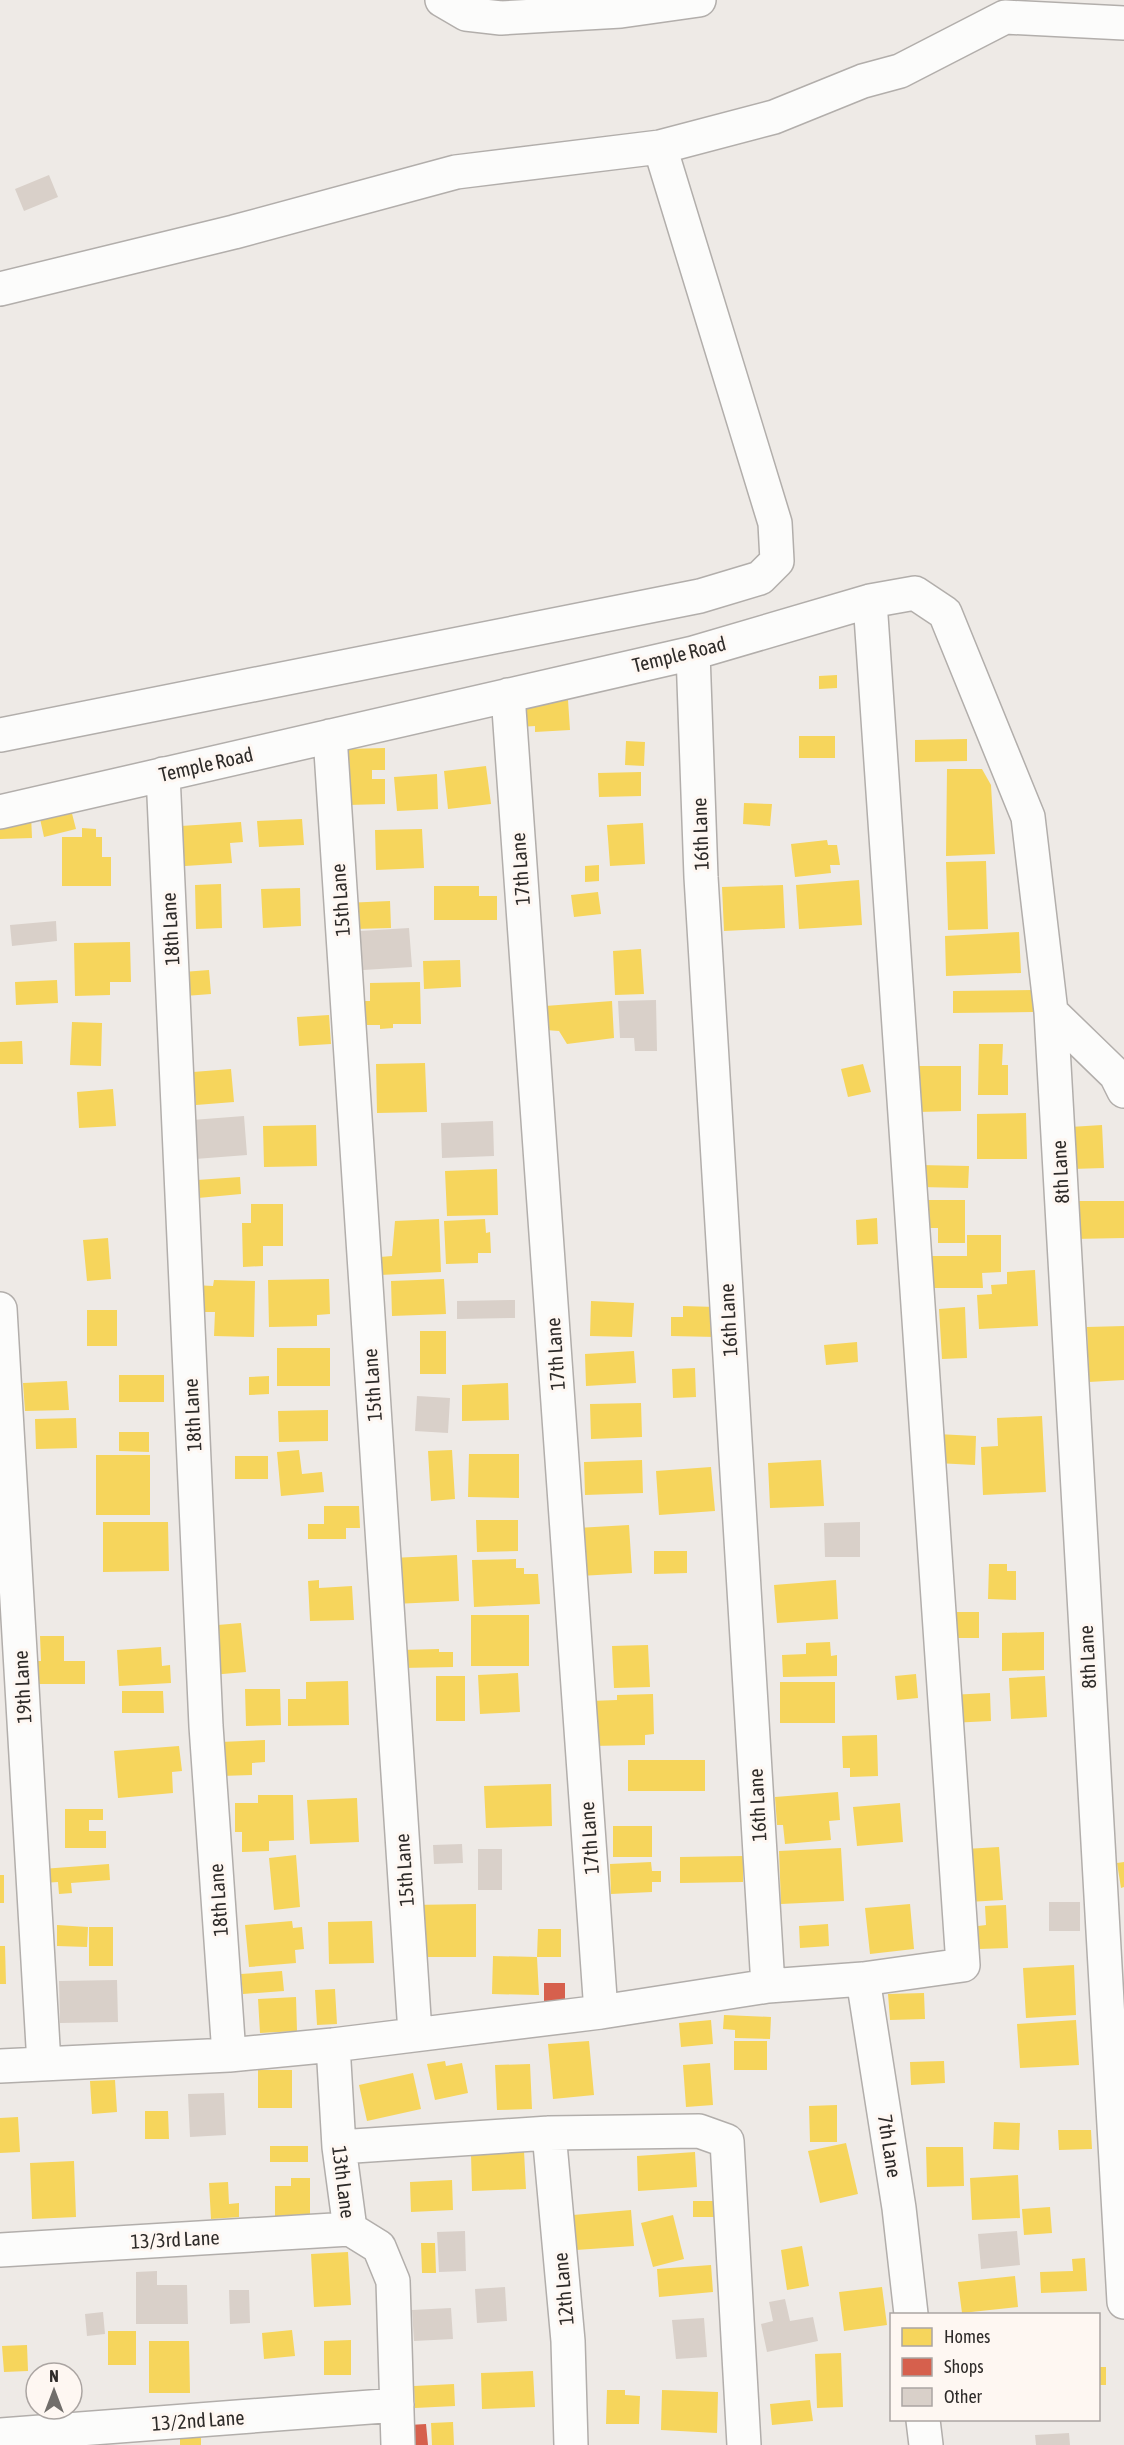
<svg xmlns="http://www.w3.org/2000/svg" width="1124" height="2445" viewBox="0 0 1124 2445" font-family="'Asap Condensed',sans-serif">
<rect width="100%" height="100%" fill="#eeeae6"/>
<path fill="#f6d55c" d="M837,675V688L819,689V676Z
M568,700L570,730L535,732V726L519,727L517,704Z
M799,736H835V758H799Z
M967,739V761L915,762V740Z
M626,741L645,742L644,766L625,765Z
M385,748V770H372V779H385V804L348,805L347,749Z
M486,766L491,804L448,809L444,771Z
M947,769H982L991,785L995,854L946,856Z
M641,772V796L599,797L598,773Z
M437,774L438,809L397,811L394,777Z
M68,798L76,829L44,837L37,805Z
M744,803L772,804L770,826L743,824Z
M31,814L32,838L0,839V821Z
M302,819L304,845L259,847L257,821Z
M241,822L243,842L230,843L232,863L185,866L181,826Z
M643,823L645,864L610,866L607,825Z
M82,828L96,829V837H102V857H111V886H62V837H82Z
M422,829L424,868L376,870L375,830Z
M827,840L828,845H837L840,865H830L831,873L795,877L791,844Z
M986,861L988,929L948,930L946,862Z
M599,865V881L585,882V866Z
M859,880L862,925L799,929L796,885Z
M221,884L222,928L196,929L195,885Z
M783,885L785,928L724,931L722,887Z
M434,886H479V896H497V920H434Z
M300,888L301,926L263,928L261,889Z
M598,892L601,914L574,917L571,895Z
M390,901L391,928L355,929L344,903Z
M1019,932L1021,973L946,976L945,936Z
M130,942L131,982H110V995L75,996L74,943Z
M641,949L644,994L615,995L613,951Z
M460,960L461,987L424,989L423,961Z
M209,970L211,994L185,996L183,972Z
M57,980L58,1003L16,1005L15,982Z
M420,982L421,1024H393V1028L380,1029V1025H363V1001H370V983Z
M1033,990V1012L953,1013V991Z
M612,1001L614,1038L567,1044L559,1031L545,1030V1006Z
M329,1015L331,1044L299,1046L297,1017Z
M72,1022L102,1023L101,1066L70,1065Z
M22,1041L23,1064H0V1042Z
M979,1044H1003L1002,1065H1008V1095H978Z
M425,1063L427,1112L377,1113L376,1064Z
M863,1064L871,1092L848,1097L841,1069Z
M917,1066H961V1111L917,1112Z
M231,1069L234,1102L196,1105L193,1072Z
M113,1089L116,1126L79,1128L77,1092Z
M1026,1113L1027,1159H977V1114Z
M316,1125L317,1166L264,1167L263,1126Z
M1102,1125L1104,1168L1072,1169L1070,1127Z
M919,1165L969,1166L968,1188L919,1187Z
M497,1169L498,1215L447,1216L445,1171Z
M240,1177L241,1194L198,1198L197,1180Z
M918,1200H965V1243H938V1228H918Z
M1073,1201H1124V1238L1073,1239Z
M251,1204H283V1246H263V1266L243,1267L242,1223H251Z
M877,1218L878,1244L857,1245L856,1220Z
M439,1219L441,1272L380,1275V1257L392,1256L395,1221Z
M485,1219L486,1233L490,1232L491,1253H478V1263L446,1264L444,1221Z
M967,1235H1001V1272L982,1273L983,1288H924V1256H967Z
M108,1238L111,1279L87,1281L83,1240Z
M1035,1270L1038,1326L979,1329L977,1295L992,1294L991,1285L1007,1284V1272Z
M329,1279L330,1314L317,1315V1326L269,1327L268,1280Z
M444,1279L446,1314L392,1316L391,1281Z
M214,1280L255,1281L254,1337L214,1336L215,1312H194V1285L213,1286Z
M591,1301L634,1303L632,1337L590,1336Z
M683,1306L716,1307V1337L671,1336V1317H683Z
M965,1307L967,1358L942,1359L939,1309Z
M87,1310H117V1346H87Z
M1124,1326V1380L1089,1382L1087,1327Z
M420,1331H446V1374H420Z
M857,1342L858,1362L826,1365L824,1345Z
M277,1348H330V1386H277Z
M634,1351L636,1383L586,1386L585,1354Z
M695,1368L696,1397L673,1398L672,1369Z
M119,1375H164V1402H119Z
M269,1376V1394L249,1395V1377Z
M67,1381L69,1410L25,1411L23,1383Z
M508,1383L509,1420L462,1421V1385Z
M641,1403L642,1437L591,1439L590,1404Z
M328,1410V1441L279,1442L278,1411Z
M1042,1416L1046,1492L983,1495L981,1447L998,1446L997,1418Z
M76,1418L77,1448L36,1449L35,1419Z
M119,1432H149V1452L119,1451Z
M937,1434L976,1436L975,1465L936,1463Z
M299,1450L302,1474L322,1472L324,1492L281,1496L277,1452Z
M452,1450L455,1499L431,1501L428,1451Z
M469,1454H519V1498L468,1497Z
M96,1455H150V1515H96Z
M235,1456H268V1479H235Z
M642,1460L643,1493L585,1495L584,1462Z
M821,1460L824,1506L770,1508L768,1463Z
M711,1467L715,1511L659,1515L656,1471Z
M324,1506H359L360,1528H346V1539H308V1524H324Z
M476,1520H518V1551L477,1552Z
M103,1522H168L169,1571L103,1572Z
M629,1525L632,1573L580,1576L577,1528Z
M654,1551H687V1573L654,1574Z
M457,1555L459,1601L394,1604L391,1558Z
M516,1559V1568H524V1574H538L540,1604L474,1607L472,1560Z
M989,1564H1007V1571H1016V1600L988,1599Z
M319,1580V1588L352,1586L354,1620L310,1621L308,1581Z
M836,1580L838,1619L777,1623L774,1585Z
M948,1612H979V1638H948Z
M471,1615H529V1666H471Z
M241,1623L246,1672L211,1675L206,1626Z
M1044,1632V1670L1002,1671V1633Z
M40,1636H64V1661H85V1684H35V1661H41Z
M830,1642L831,1656L837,1655V1676L783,1677L782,1655L806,1654V1643Z
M648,1645L650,1687L614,1688L612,1646Z
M161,1647L162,1666L170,1665L171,1683L119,1686L117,1650Z
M439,1649V1652H453V1667L401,1668L400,1650Z
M518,1673L520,1712L480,1714L478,1675Z
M916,1674L918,1698L897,1700L895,1676Z
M436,1676H465V1721H436Z
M1045,1676L1047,1717L1011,1719L1009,1678Z
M348,1681L349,1725L288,1726V1699H306V1682Z
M780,1682H835V1723H780Z
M245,1689H280L281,1725L246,1726Z
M122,1691H163L164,1713H122Z
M990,1693L991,1721L950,1723L949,1695Z
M653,1694L654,1734L645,1735V1745L591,1746L590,1701L617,1700V1695Z
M877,1735L878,1776L850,1777V1768H843L842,1736Z
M265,1740V1762L252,1763V1775L221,1776L220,1742Z
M179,1746L182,1771L172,1772L173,1793L118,1798L114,1751Z
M628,1760H705V1791H628Z
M551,1784L552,1826L486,1828L484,1786Z
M838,1792L840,1820L829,1821L831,1840L785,1844L783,1825H777L775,1797Z
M258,1795H293L294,1840L269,1841V1851L242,1852V1832H235V1803H258Z
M357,1798L359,1842L310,1844L307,1800Z
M900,1803L903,1842L857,1846L853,1807Z
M65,1809H103V1820H89V1831H106V1848H65Z
M613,1826H652V1857H613Z
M999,1847L1003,1900L968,1902L965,1849Z
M841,1848L844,1901L781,1904L779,1851Z
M296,1855L300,1907L274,1910L269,1858Z
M743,1856V1882L680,1883V1857Z
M651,1862L652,1871H661V1882H652V1892L611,1894L610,1864Z
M1124,1862V1887L1121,1888L1117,1863Z
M109,1864L110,1880L71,1883L72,1893L59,1894L58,1882L43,1883L42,1869Z
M0,1875H4V1903H0Z
M476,1904V1957H410V1905Z
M910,1904L914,1949L870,1954L865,1908Z
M1006,1905L1008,1948L979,1949L978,1926L986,1925L985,1906Z
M292,1921L293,1928L302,1927L304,1949L295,1950L296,1963L249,1967L245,1925Z
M372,1921L374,1963L329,1964L328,1922Z
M828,1924L829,1946L800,1948L799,1926Z
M57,1925L88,1927L87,1947L57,1946Z
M89,1927H113V1966H89Z
M538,1929H561V1957H537L539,1995L492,1994L493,1956L537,1957Z
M0,1946H5L6,1984H0Z
M1074,1965L1076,2015L1026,2018L1023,1968Z
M282,1971L284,1991L243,1994L241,1974Z
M335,1989L337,2024L317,2025L315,1990Z
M924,1993L925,2019L890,2020L888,1994Z
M296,1997L297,2031L260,2033L258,1999Z
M724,2015L771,2017L770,2039L735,2038V2030L723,2029Z
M711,2020L713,2044L681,2047L679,2023Z
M1076,2020L1079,2065L1020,2068L1017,2024Z
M589,2041L594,2095L553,2099L548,2044Z
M734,2041H767V2070H734Z
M445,2061L446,2066L462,2063L468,2093L435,2100L427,2064Z
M944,2061L945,2083L911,2085L910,2062Z
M710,2063L713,2105L686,2107L683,2065Z
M530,2064L532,2109L497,2110L495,2065Z
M258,2070H292V2108H258Z
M413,2073L421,2109L367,2121L359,2085Z
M115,2080L117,2112L92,2114L90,2081Z
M837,2105V2142H810L809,2106Z
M145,2111H168L169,2139H145Z
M18,2117L20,2152L0,2153V2118Z
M994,2122L1020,2123L1019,2150L993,2149Z
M1058,2130H1091L1092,2149L1059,2150Z
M846,2143L858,2194L820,2203L808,2151Z
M270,2146H308V2162H270Z
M926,2147H963L964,2186L927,2187Z
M524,2151L526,2189L472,2191L471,2154Z
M695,2152L697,2187L638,2191L637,2156Z
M74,2161L76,2217L32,2219L30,2163Z
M1018,2175L1020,2218L972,2220L970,2178Z
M291,2178H310V2219H275V2186H291Z
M452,2180L453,2210L411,2212L410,2182Z
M228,2182L229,2204L239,2203V2217L211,2219L209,2183Z
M693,2201H719V2217H693Z
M1050,2207L1052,2233L1024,2235L1022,2209Z
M631,2210L634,2246L576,2250L573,2215Z
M673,2215L684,2259L653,2267L641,2223Z
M421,2243H435L436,2273H422Z
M802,2246L809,2286L787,2290L781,2250Z
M348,2252L351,2305L314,2307L311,2254Z
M1085,2258L1087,2291L1041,2293L1040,2272L1073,2271L1072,2259Z
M711,2265L713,2292L659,2297L657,2269Z
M1015,2276L1018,2307L962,2313L958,2282Z
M882,2287L887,2325L844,2331L839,2292Z
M292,2330L295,2356L264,2359L262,2333Z
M108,2331H136V2365H108Z
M351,2340V2375H324V2341Z
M149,2341H189L190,2393H149Z
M27,2345L28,2371L4,2372L2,2346Z
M841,2353L843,2407L817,2408L815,2354Z
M1098,2367H1106V2385H1098Z
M533,2371L535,2407L482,2409L481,2373Z
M454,2384L455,2406L415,2408L414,2386Z
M607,2390H625V2395L640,2396L639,2424H606Z
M662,2390L718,2392L717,2433L661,2430Z
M810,2400L813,2421L772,2425L770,2404Z
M453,2422L454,2445H432L431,2423Z
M180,2438H201V2445H180Z"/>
<path fill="#d6604d" d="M544,1983H565V2005H544Z
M426,2424L428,2445H410L409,2425Z"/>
<path fill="#d9d0c9" d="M49,175L58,197L24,211L15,189Z
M56,921L57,941L12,946L10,925Z
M409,928L412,967L363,970L360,931Z
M656,1000L657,1051H635L634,1038H620L618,1001Z
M244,1116L247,1155L195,1159L192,1120Z
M493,1121L494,1156L442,1158L441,1123Z
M515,1300V1318L457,1319V1301Z
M417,1396L450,1398L448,1433L415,1431Z
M860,1522V1557H825L824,1523Z
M462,1844L463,1863L434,1864L433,1845Z
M478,1849H502V1890H478Z
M1049,1902H1080V1931H1049Z
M117,1980L118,2022L60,2023L59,1981Z
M224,2093L226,2135L190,2137L188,2094Z
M465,2231L466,2271L439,2272L437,2232Z
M1017,2231L1020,2265L981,2269L978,2234Z
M157,2271V2285H187L188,2324H136V2272Z
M505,2287L507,2321L477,2323L475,2289Z
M229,2290H249L250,2323L230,2324Z
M785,2299L790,2321L813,2317L818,2341L767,2352L761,2324L773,2321L769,2302Z
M451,2308L453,2339L414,2341L412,2310Z
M103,2312L105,2334L87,2336L85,2314Z
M704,2318L707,2357L676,2359L672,2320Z
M1069,2433L1070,2445H1036L1035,2435Z"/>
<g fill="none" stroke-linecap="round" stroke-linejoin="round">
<defs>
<path id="minor" d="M442,0L466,14L501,18L621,11L699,0
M0,289L234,232L456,172L660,147L774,117L863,81L900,71L1005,17L1124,23
M693,653L701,877L768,1986
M508,695L601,2012
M0,735L700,596L760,578L777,561L775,523L660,147
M330,736L415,2033
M163,774L206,1726L229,2055
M0,812L693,653L870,601L915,593L945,613L1028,817L1051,1012L1124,2302
M1051,1012L1116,1075L1124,1091
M0,1309L44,2064
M863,1979L899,2208L911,2314
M333,2045L339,2147L350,2229L379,2247L393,2281L398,2445
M0,2066L229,2055L333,2045L601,2012L768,1986L863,1979L963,1965L870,601
M549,2133L568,2341L571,2445
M339,2147L549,2133L699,2131L727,2141L744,2445
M0,2250L350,2229
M923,2420L926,2445
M0,2435L397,2405"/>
</defs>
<use href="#minor" stroke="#b2aeab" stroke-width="36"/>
<use href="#minor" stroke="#fcfcfb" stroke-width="33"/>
</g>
<g text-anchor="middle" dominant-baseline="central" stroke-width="6" stroke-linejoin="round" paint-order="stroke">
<g font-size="20" fill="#2e2b29" stroke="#fef7f2">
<text transform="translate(679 654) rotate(-14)">Temple Road</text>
<text transform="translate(206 764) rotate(-13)">Temple Road</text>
<text transform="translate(700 834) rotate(-92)">16th Lane</text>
<text transform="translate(520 869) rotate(-94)">17th Lane</text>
<text transform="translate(340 900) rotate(-94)">15th Lane</text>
<text transform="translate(170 929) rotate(-93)">18th Lane</text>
<text transform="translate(1060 1172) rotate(-93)">8th Lane</text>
<text transform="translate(728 1320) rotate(-93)">16th Lane</text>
<text transform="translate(555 1354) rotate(-94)">17th Lane</text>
<text transform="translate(372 1385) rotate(-94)">15th Lane</text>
<text transform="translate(192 1415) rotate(-93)">18th Lane</text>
<text transform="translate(1087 1657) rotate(-93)">8th Lane</text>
<text transform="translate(22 1687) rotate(-93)">19th Lane</text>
<text transform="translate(757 1805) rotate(-93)">16th Lane</text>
<text transform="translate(589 1838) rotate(-94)">17th Lane</text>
<text transform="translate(404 1870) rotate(-94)">15th Lane</text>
<text transform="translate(218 1900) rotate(-94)">18th Lane</text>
<text transform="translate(890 2146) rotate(81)">7th Lane</text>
<text transform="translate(344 2182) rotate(83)">13th Lane</text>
<text transform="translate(175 2239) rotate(-3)">13/3rd Lane</text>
<text transform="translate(563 2289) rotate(-95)">12th Lane</text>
<text transform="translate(198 2420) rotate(-4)">13/2nd Lane</text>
</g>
</g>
<rect x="890" y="2313" width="210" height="108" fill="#fef7f2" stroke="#aba5a2" stroke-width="1.5"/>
<rect x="902" y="2328" width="30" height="18" fill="#f6d55c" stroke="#aba5a2" stroke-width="1.5"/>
<text x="944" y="2343" font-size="18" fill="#2e2b29">Homes</text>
<rect x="902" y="2358" width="30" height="18" fill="#d6604d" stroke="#aba5a2" stroke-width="1.5"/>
<text x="944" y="2373" font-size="18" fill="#2e2b29">Shops</text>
<rect x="902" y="2388" width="30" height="18" fill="#d9d0c9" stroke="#aba5a2" stroke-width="1.5"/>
<text x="944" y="2403" font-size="18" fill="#2e2b29">Other</text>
<g transform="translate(54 2391)"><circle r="28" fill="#fef7f2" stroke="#aba5a2" stroke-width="1.5"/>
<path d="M0-4.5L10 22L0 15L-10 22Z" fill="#716e6b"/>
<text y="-9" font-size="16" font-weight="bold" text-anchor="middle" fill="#2e2b29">N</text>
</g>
</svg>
